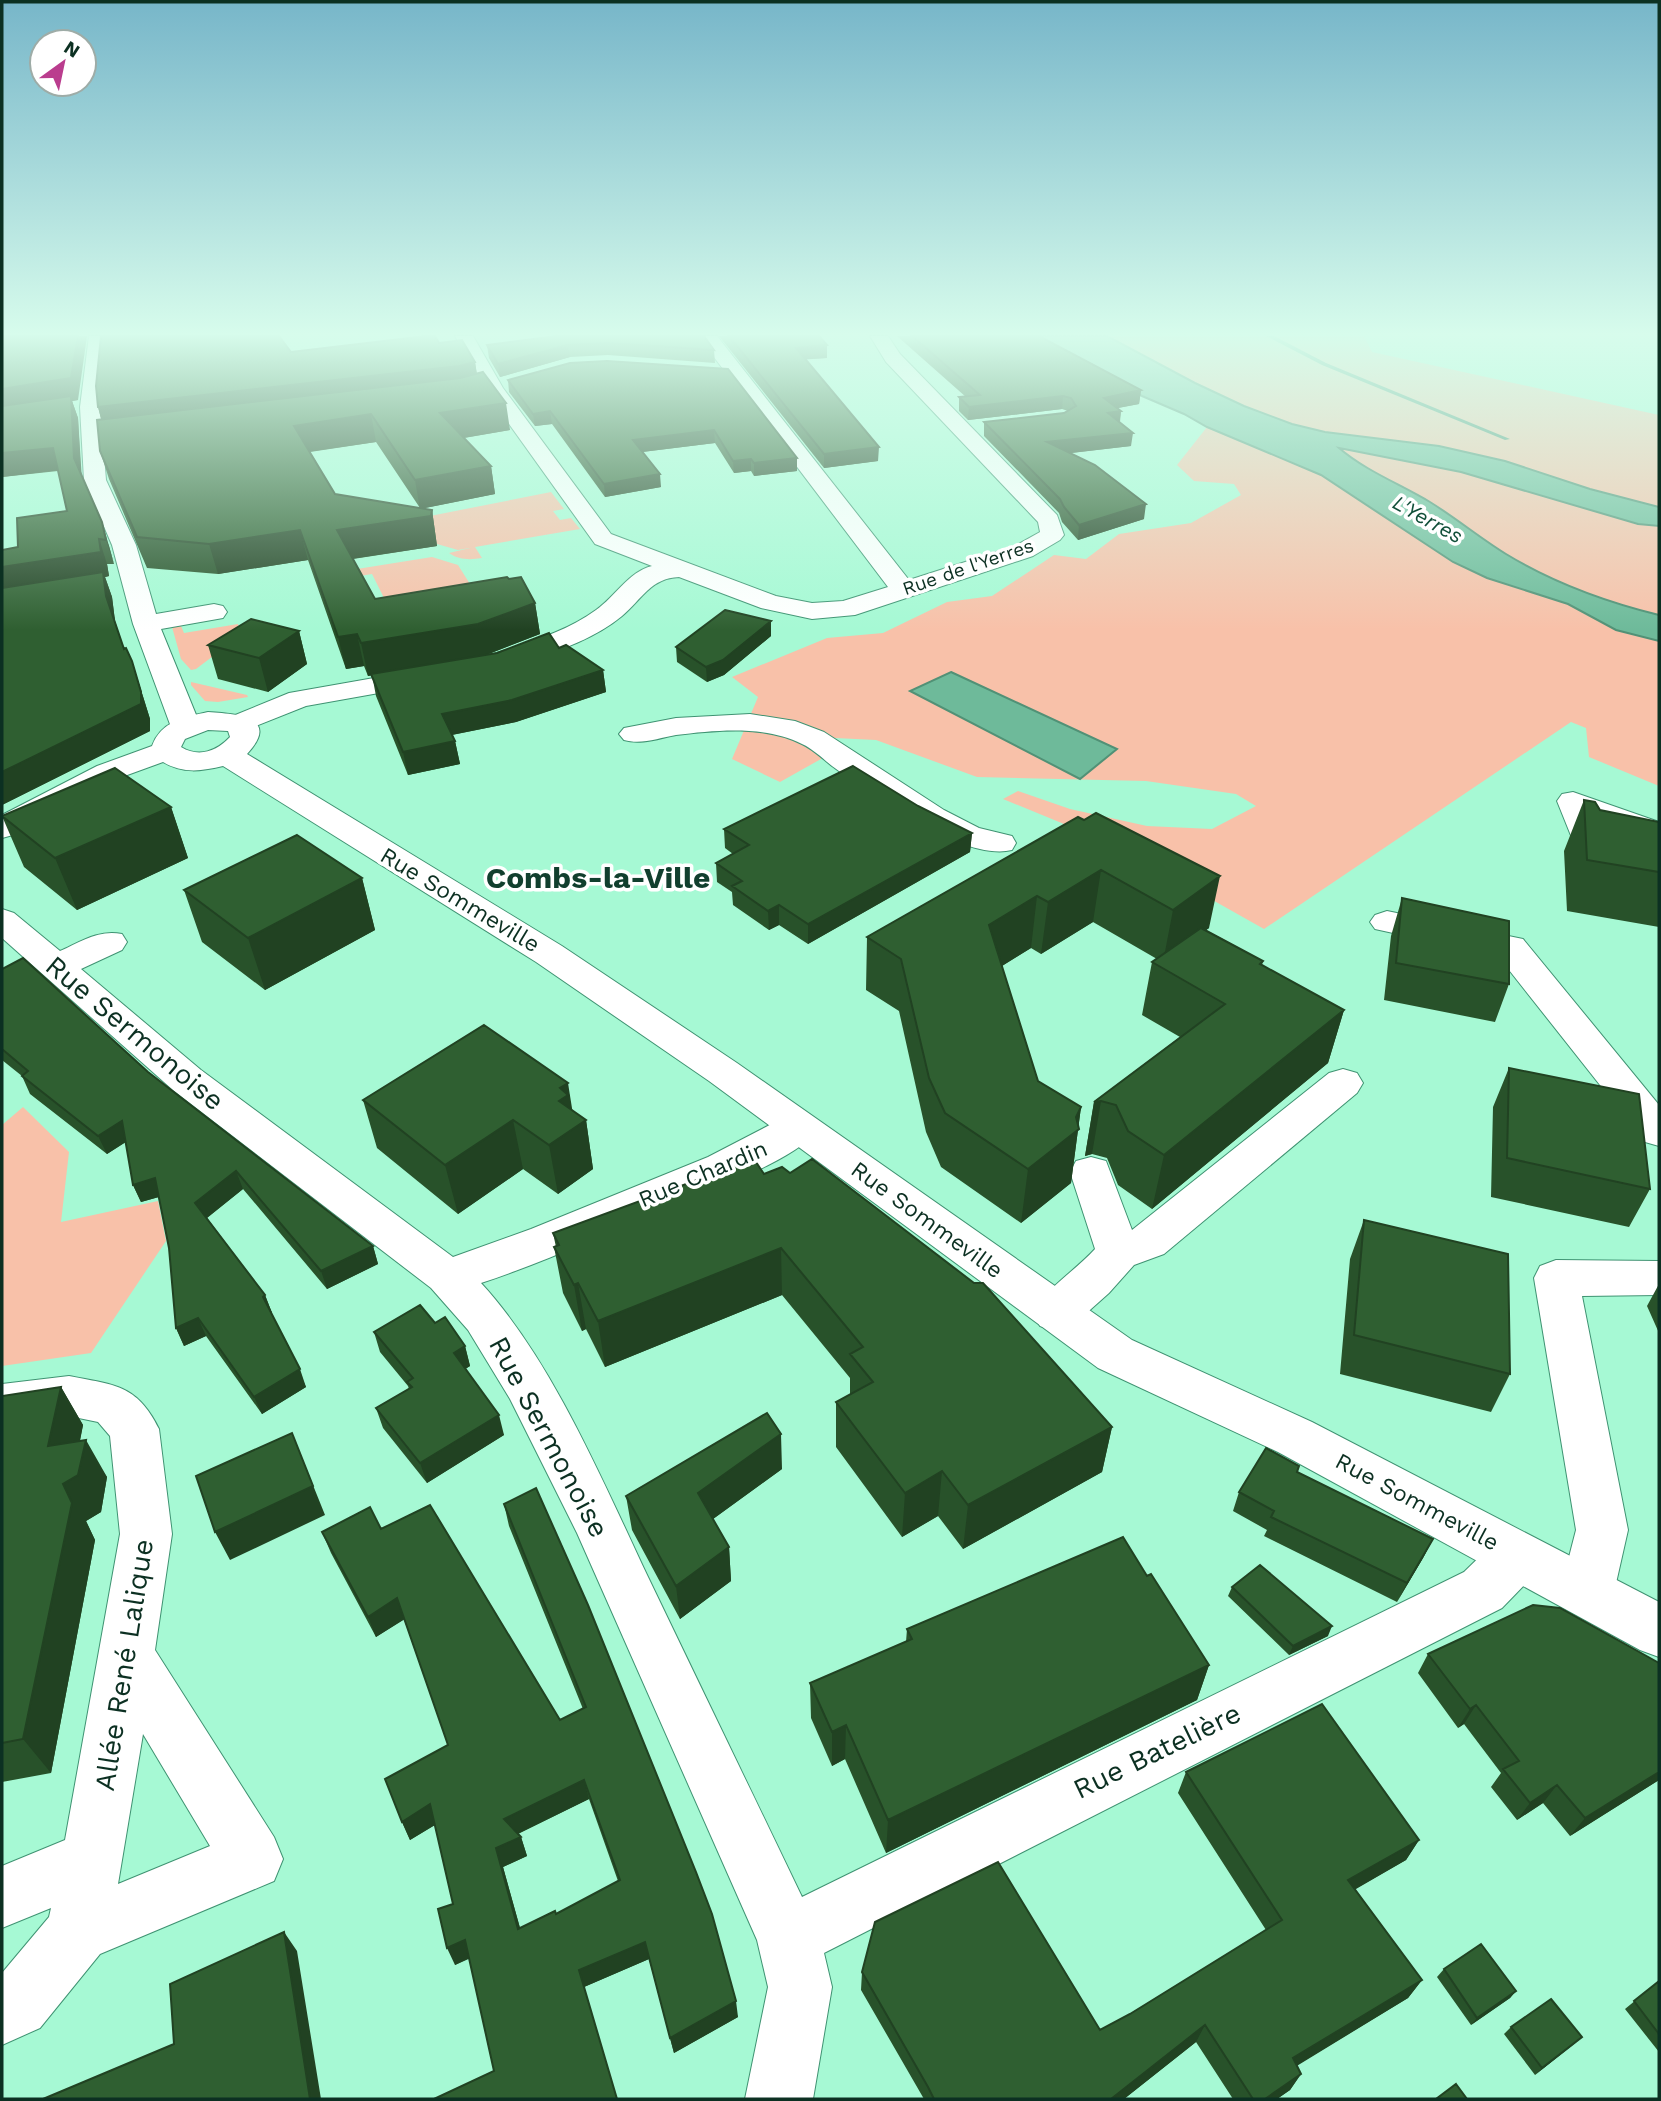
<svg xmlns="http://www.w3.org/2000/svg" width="1661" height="2101" viewBox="0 0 1661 2101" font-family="'Work Sans',sans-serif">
<rect width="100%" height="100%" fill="#a6f9d4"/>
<path fill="#f8c1a9" d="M1107,336H1364L1372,352L1659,415V507L1590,489L1505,461L1439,446L1325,432L1292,424L1244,406L1195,383Z
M1207,427L1321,475L1453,562L1487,578L1568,604L1616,630L1659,641V786L1589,757L1586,728L1571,722L1264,929L1115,845L1003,799L1018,791L1070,809L1147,826L1212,829L1256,806L1236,794L1146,781L977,777L876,740L835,738L821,759L780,782L732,759L758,697L732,677L827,638L883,633L947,602L992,596L1054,555L1086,559L1119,534L1191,523L1241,495L1234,484L1194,481L1177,465Z
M1338,448L1461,472L1638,524L1659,526V615C1606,602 1552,582 1505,553C1479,537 1456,518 1430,502C1399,483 1365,470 1338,448Z
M551,492L564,509L553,511L560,520L571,518L580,529L475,547L482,558C470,560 459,560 449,553L470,548L458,550L437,544L420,518Z
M432,557L458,565L475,592L384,598L372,574L360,576L357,569Z
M238,624L241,635L196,669L191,670L181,659L172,627L181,626L184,633Z
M191,682L247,695L248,697L218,702L205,701L191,685Z
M23,1107L69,1152L61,1222L158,1201L166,1241L91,1353L2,1366V1125Z"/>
<path fill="#6eba9a" stroke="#519176" stroke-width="2" d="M1031,336H1107L1195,383L1244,406L1292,424L1325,432L1439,446L1505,461L1590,489L1659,507V526L1638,524L1461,472L1339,448C1366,471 1400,484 1430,502C1456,518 1480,538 1506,554C1552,582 1606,602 1659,615V641L1616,630L1568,604L1487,578L1453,562L1321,475L1207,427L1184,414L1142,396Z
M951,672L1117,749L1080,779L910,691Z"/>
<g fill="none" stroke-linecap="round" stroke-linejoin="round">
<path fill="#519176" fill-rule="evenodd" d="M1266,336H1274L1326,363L1510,439L1505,440L1322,365Z"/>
<defs>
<path id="minor" d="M89,336H107L100,407L106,480L136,545L156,614L214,604L223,606L227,612L223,618L161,629L201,727L196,733L186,736L176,733L171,727L133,624L112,545L84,480L80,407Z
M455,336H473L503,388L611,534L776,596L812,603L843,601L888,587L698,336H717L909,580L1015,546L1040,532L1038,522L886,362L870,336H888L900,354L1057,515L1064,535L1060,540L1033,556L855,615L812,619L761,608L679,577C651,578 642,599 622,616C592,641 551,653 514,666L504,668L494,666L490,660L494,654C529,642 566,632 596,610C615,597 628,572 652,566L595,544L484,389Z
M425,669L435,671L439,677L435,683L306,706L238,733L228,730L223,724L228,718L289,693Z
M750,714L795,721L824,732L944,810L979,828L1012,836L1016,843L1012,850C963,862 871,794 832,766C822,758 813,749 802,744C765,725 716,730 676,735C659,738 641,745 624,740L619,734L624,728L676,718Z
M1573,792L1659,822V843L1596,821L1606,844L1659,855V875L1580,858L1557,801L1562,794Z
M2,909L14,913L60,951C80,942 99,929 122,934L127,942L122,950L81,969L201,1070L453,1257L531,1229L708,1157L785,1117L799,1113L813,1117L819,1127C800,1161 698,1194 660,1211C600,1236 542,1263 481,1283C552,1360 603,1482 648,1577C699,1684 751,1790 802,1897L1464,1572L1498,1539L1517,1532L1536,1539L1543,1556L1536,1573L1502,1608L824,1953L832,1987L813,2099H745L768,1987L757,1940L577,1533L510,1399L468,1330L431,1288L173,1090L2,938Z
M1387,911L1523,939L1659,1105V1146L1645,1142L1498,956L1375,929L1370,922L1375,915Z
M1343,1069L1357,1073L1363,1083L1357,1093L1164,1254L1134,1265L1109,1293L1072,1326L1056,1331L1040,1326L1033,1313C1046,1288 1075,1271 1095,1249L1070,1172L1076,1161L1091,1157L1106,1161L1132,1230L1329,1073Z
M1556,1260L1659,1261V1295L1582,1296L1628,1530L1614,1592L1606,1610L1587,1617L1568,1610L1560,1592L1576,1530L1534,1278L1540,1266Z
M69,1376C114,1385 137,1384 159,1429L172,1534L155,1650L274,1837L283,1859L274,1881L100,1954L40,2028L2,2045V1973L49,1917L51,1908L2,1928V1866L65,1840L120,1534L110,1436L98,1422L69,1416L2,1424V1384ZM143,1734L210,1846L118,1884Z"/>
<path id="major" d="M208,712C238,714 281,717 247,754L562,946L737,1063L1132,1340L1312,1422L1659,1602V1657L1640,1650L1278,1452L1098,1368L709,1081L536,962L223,766C202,771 183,774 163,762L119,778L13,835L2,838V815L97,766L152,746C161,721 185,717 208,712ZM208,730L228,731L230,737C217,751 199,758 181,747L185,739Z"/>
</defs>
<use href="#minor" stroke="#3f9372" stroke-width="2"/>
<use href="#major" stroke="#3f9372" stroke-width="2"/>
<use href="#minor" fill="#fff" fill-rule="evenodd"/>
<use href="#major" fill="#fff" fill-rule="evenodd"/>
</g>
<path fill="#28522a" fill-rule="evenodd" d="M2,336L78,400L72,401L78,418L81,475L109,546L114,564H107L109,576L105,577L112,597L115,621L124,649L132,661L150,719V731L2,805V550L18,547L67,511L58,471L2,477Z
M557,336L714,350L715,363L608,355L570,357L500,377L489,358L487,345Z
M719,336H819L827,345V358L806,359L878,461L824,468Z
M897,336H1039L1141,390L1139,404L1117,408L1121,411L1120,422L1131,446L1070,453L1144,519L1078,540L1062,522L1059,513L984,436V422L1064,413L1068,411L1062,409L968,420L959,411V397H966Z
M439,343L475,362L477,374L510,430L464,438L491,466L495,494L420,509L432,510L437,546L353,559L375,599L509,579L535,603L540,634L489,654L559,648L603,670L606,692L516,722L452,735L455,741L460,764L408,775L376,696L372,675L368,676L364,666L346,669L308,560L218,574L147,568L109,479L100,451L101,419L98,407L291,352ZM376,442L420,508L335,494L310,452Z
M570,363L797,471L754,476L751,471L734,473L715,443L642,452L661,487L605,497L552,424L535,426L509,392L508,380Z
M299,631L307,664L268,692L218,679L208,645Z
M771,636L724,675L707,682L677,662L676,647Z
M1584,800L1600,810L1659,822V927L1567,911L1564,851Z
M918,806L972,833L970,852L808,944L779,925L769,930L733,905L732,892L717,882L716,863L733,854L725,848L724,829Z
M171,807L188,858L77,910L24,867L2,816Z
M1078,817L1209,928L1206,930L1263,961L1262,965L1344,1010L1328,1063L1152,1209L1118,1185L1107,1158L1092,1154L1085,1156L1094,1102L1180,1037L1142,1015L1152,962L1157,959L1093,922L1041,954L1031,948L1002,966L1038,1081L1081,1107L1071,1183L1021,1223L941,1167L926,1132L899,1011L866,990L867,937Z
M362,878L375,930L265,990L202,942L184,890Z
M1402,898L1509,984L1495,1022L1384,1000L1391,936Z
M2,969L148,1072L373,1246L378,1264L327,1289L243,1189L207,1218L265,1295L272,1313L271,1314L306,1387L262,1414L206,1336L184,1346L176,1328L169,1248L159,1197L141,1202L133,1185L126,1142L107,1154L30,1094L22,1076L2,1060Z
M1509,1068L1650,1189L1629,1227L1491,1197L1493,1107Z
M363,1100L572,1110L586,1120L593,1169L558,1194L523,1169L458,1214L377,1148Z
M764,1174L1112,1427L1102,1472L963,1549L938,1516L902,1537L836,1447V1402L850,1395V1378L782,1295L605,1367L586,1329L582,1331L563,1293L554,1247H556L553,1233Z
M1364,1220L1510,1374L1491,1412L1340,1374L1350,1259Z
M1659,1284V1333L1647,1306Z
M435,1323L465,1346L470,1366L465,1369L504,1435L427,1483L383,1428L376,1408L409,1389L408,1386L380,1352L374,1332Z
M61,1387L83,1425L80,1441L107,1477L101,1512L86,1521L95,1540L51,1773L2,1782V1396Z
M782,1469L713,1519L729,1547L731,1581L680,1619L632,1530L626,1496Z
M1297,1472L1433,1539L1423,1558L1397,1602L1264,1536L1267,1530L1233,1511L1239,1492Z
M504,1504L738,2017L674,2053L649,1959L584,1987L494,2071L469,1958L455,1965L453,1904L435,1825L410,1840L402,1822L448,1745L404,1619L376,1637L331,1553L322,1532L381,1529L560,1720L583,1709L509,1526ZM589,1799L618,1881L556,1914L520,1928L503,1867L527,1856L521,1837L518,1834Z
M1147,1576L1209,1665L1197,1700L886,1853L845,1759L832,1766L811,1718L810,1683L906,1642L907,1629Z
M1232,1587L1328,1636L1289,1655L1228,1596Z
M1428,1654L1659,1780L1570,1836L1543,1803L1517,1820L1491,1787L1501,1773L1464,1724L1458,1728L1418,1673Z
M1186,1772L1419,1840L1406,1860L1355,1889L1422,1980L1408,1998L1297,2065L1301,2074L1290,2090L1277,2099H1233L1196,2042L1124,2099H924L861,1990L862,1972L1100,2030L1130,2014L1266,1930L1178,1793Z
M1444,1969L1516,1991L1510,1998L1471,2025L1437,1977Z
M1659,1981V2052L1625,2009Z
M1511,2027L1582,2037L1535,2075L1504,2034Z"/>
<path fill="#214222" d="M78,336H87L78,400L72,401L78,418L82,481L74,458L2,411V389Z
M568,345L570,357L500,377L498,364Z
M827,345V358L797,360L796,348Z
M475,362L478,383L104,429L98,407Z
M1141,390L1139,404L1103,411L1104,398Z
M1063,396L1062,409L968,420L969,407Z
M506,403L510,430L445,441L440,413Z
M550,411L552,424L535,426L533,414Z
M1121,411L1119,425L1108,413Z
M371,414L376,442L300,453L294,426Z
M714,430L715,443L634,453L633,440Z
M1133,433L1131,446L1046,456L1047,442Z
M879,447L878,461L824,468V454Z
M53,448L60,470L2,477V453Z
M797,458V471L754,476V463Z
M751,459V471L734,473L733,461Z
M491,466L495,494L420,509L415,480Z
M660,474L661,487L605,497L604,484Z
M1146,504L1144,519L1078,540L1079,525Z
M432,510L437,546L344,560L337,530Z
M102,522L109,546L114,564L106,540Z
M300,530L308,560L218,574L209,544Z
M99,539L107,564L109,576L105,577L112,597L115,621L2,593V567Z
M535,603L540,634L483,656L368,676L361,643Z
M771,621V636L724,675L707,682L706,667Z
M299,631L307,664L268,692L259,658Z
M357,634L364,666L346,669L338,637Z
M132,661L150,719V731L2,805V772Z
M603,670L606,692L516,722L446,736L442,714Z
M455,741L460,764L408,775L403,752Z
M171,807L188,858L77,910L55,858Z
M972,833L970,852L808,944V924Z
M1101,870L1093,922L1041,954L1048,902Z
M1220,876L1209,928L1163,962L1173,910Z
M362,878L375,930L265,990L248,938Z
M1037,896L1031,948L984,977L989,925Z
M779,905V925L769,930L768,911Z
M1344,1010L1328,1063L1152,1209L1164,1155Z
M568,1083L575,1127L586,1120L593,1169L558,1194L549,1145L559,1101L560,1088Z
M1101,1101L1092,1154L1085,1156L1094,1102Z
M1081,1107L1071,1183L1021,1223L1028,1169L1076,1117Z
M513,1120L523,1169L458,1214L445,1165Z
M122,1121L130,1139L107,1154L98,1136Z
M236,1171L243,1189L203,1221L195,1203Z
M155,1178L162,1196L141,1202L133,1185Z
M373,1246L378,1264L327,1289L321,1271Z
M781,1248L782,1295L605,1367L598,1321Z
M578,1283L586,1329L582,1331L574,1285Z
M265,1295L272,1313L270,1314L263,1297Z
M198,1318L206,1336L184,1346L176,1328Z
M465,1346L470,1366L459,1373L454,1353Z
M300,1369L306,1387L262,1414L254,1397Z
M61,1387L83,1425L72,1478L86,1440L107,1477L101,1512L86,1521L95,1540L51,1773L23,1739L63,1484L48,1446Z
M499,1415L504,1435L427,1483L420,1463Z
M1112,1427L1102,1472L963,1549L968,1505Z
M292,1433L325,1515L230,1560L215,1532Z
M781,1434L782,1469L702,1527L698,1493Z
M942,1471L938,1516L902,1537L905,1493Z
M1433,1539L1423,1558L1397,1602L1407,1583Z
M729,1547L731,1581L680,1619L676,1586Z
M397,1598L405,1619L376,1637L368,1617Z
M1332,1626L1328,1636L1289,1655L1293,1646Z
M1209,1665L1197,1700L886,1853L888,1820Z
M1476,1705L1464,1724L1458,1728L1470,1709Z
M846,1725L845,1759L832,1766V1732Z
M1659,1772V1780L1570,1836L1585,1818Z
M584,1780L589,1799L511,1837L504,1819Z
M1557,1785L1543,1803L1517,1820L1530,1803Z
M430,1804L438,1823L410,1840L402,1822Z
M521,1837L527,1856L503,1867L525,1946L518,1929L496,1848Z
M1419,1840L1406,1860L1337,1900L1348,1880Z
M284,1932L297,1951L321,2099H310Z
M465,1940L473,1957L455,1965L447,1948Z
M645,1942L649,1959L584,1987L617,2099L579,1970Z
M1422,1980L1408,1998L1282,2075L1293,2058Z
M1516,1991L1510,1998L1471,2025L1477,2018Z
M736,2001L738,2017L674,2053L670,2038Z
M1205,2025L1196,2042L1124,2099H1111Z
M1582,2037L1574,2044L1535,2075L1542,2068Z
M1301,2074L1290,2090L1277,2099H1265Z"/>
<path fill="#2f5f31" stroke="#214222" stroke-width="2" fill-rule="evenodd" d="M2,336H78L71,378L2,389Z
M101,336H279L291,352L426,336H435L439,343L462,340L475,362L459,366L98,407L96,386Z
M557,336H704L714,350L607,343L568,345L498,364L487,345Z
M729,336H819L827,345L796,348L879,447L824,454Z
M912,336H1039L1141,390L1104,398L1121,411L1108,413L1133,433L1047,442L1095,465L1146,504L1079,525L1064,507L1060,499L984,422L1064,413L1076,406L1071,398L1063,396L969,407L959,397L980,395Z
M607,361L728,369L797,458L754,463L751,459L733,461L714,430L633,440L660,474L604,484L550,411L533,414L508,380L570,363Z
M483,372L506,403L440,413L491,466L415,480L371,414L294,426L335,494L432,510L431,516L337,530L375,599L507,577L509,579L521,577L535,603L478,624L361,643L357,634L338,637L300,530L209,544L137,537L100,451L97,420L460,378Z
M71,396L74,458L102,522L106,540L99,539L101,552L2,567V550L18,547L17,518L67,511L53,448L2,453V406Z
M103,572L106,596L124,649L126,648L132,661L141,692V704L2,772V588Z
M725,610L771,621L723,660L706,667L676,647Z
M251,619L299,631L259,658L208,645Z
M549,633L559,648L566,645L603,670L512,700L442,714L455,741L403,752L371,674L497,653Z
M853,766L918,806L972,833L808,924L779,905L768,911L732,886L742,881L716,863L749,845L724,829Z
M115,768L171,807L55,858L2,816Z
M1584,800L1595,802L1600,810L1659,822V872L1587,860Z
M1096,813L1220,876L1173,910L1101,870L1048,902L1037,896L989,925L1038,1081L1081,1107L1076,1117L1079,1129L1028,1169L945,1113L929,1078L901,959L867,937L1078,817L1084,820Z
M297,835L362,878L248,938L184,890Z
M1402,898L1509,921V984L1396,963Z
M1201,928L1263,961L1260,964L1344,1010L1164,1155L1128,1131L1116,1105L1101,1101L1094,1102L1225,1004L1152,962Z
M23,958L148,1072L373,1246L321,1271L236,1171L195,1203L265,1295L263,1297L300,1369L254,1397L198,1318L176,1328L169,1248L155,1178L133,1185L122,1121L98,1136L22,1076L28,1071L2,1049V969Z
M484,1025L568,1083L560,1088L568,1095L559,1101L586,1120L549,1145L513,1120L445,1165L363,1100Z
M1509,1068L1639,1094L1650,1189L1507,1158Z
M754,1159L764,1174L782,1167L790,1173L812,1159L974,1283H983L1112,1427L968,1505L942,1471L905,1493L836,1402L873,1382L850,1354L863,1347L781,1248L598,1321L578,1283L574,1285L554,1247L559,1245L553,1233Z
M1364,1220L1508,1254L1510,1374L1354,1335Z
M420,1305L435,1323L445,1317L465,1346L454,1353L499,1415L420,1463L376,1408L412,1387L407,1382L413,1378L374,1332Z
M61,1387L48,1446L86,1440L78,1475L63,1484L72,1503L23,1739L2,1743V1396Z
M767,1413L781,1434L698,1493L729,1547L676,1586L626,1496Z
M292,1433L313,1486L215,1532L196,1476Z
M1266,1448L1299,1466L1297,1472L1433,1539L1407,1583L1271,1517L1274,1511L1239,1492Z
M536,1488L588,1605L696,1872L712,1914L736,2001L670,2038L645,1942L579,1970L617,2099H434L494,2071L465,1940L447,1948L438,1909L453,1904L430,1804L402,1822L385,1779L448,1745L397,1598L368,1617L322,1532L370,1507L381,1529L430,1505L560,1720L586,1707L504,1504ZM584,1780L620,1880L556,1914L555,1911L518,1929L496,1848L521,1837L504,1819Z
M1123,1537L1147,1576L1151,1574L1209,1665L888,1820L846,1725L832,1732L810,1683L912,1639L907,1629Z
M1260,1565L1332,1626L1293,1646L1232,1587Z
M1533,1605L1560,1608L1659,1663V1772L1585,1818L1557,1785L1530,1803L1503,1769L1519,1761L1476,1705L1470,1709L1428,1654Z
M1322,1704L1419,1840L1348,1880L1422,1980L1293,2058L1301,2074L1265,2099H1253L1205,2025L1111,2099H934L928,2087L862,1972L875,1922L998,1862L1100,2030L1130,2014L1282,1920L1186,1772Z
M284,1932L310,2099H43L174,2044L170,1984Z
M1481,1944L1516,1991L1477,2018L1444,1969Z
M1659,1981V2034L1634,2001Z
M1551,1999L1582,2037L1542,2068L1511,2027Z
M1456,2084L1467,2099H1436Z"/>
<linearGradient id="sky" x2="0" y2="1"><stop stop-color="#77b6c9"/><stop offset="0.53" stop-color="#d7fcec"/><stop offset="1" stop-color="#d7fcec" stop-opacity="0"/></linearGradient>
<rect width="1661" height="630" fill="url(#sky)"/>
<g text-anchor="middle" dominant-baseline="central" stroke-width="7" stroke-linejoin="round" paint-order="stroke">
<g font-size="19" fill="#0c3022" stroke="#fff">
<text transform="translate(968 567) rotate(-19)">Rue de l'Yerres</text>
</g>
<g font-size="21" font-style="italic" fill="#114f39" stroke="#fff">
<text transform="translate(1428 519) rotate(29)">L'Yerres</text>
</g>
<g font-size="23" fill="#0c3022" stroke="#fff">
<text transform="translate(460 900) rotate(31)">Rue Sommeville</text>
<text transform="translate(703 1174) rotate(-23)">Rue Chardin</text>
<text transform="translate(927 1220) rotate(36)">Rue Sommeville</text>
<text transform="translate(1417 1502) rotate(28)">Rue Sommeville</text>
</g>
<g font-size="28" fill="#0c3022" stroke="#fff">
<text transform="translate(135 1033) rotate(40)">Rue Sermonoise</text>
<text transform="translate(549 1437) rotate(62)">Rue Sermonoise</text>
<text transform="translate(124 1665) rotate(-81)">Allée René Lalique</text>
<text transform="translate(1157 1751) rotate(-26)">Rue Batelière</text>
</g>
<g font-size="30" font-weight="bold" fill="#113f2e" stroke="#fff">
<text x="598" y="877">Combs-la-Ville</text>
</g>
</g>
<rect width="1661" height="2101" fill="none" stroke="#0c3022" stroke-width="7"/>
<g transform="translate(63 63) rotate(33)"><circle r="33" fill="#ffffff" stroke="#9eaca7" stroke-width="2"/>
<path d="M0-5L12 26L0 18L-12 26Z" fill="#ba3d8e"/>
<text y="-10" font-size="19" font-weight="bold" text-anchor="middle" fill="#0c3022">N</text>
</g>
</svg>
